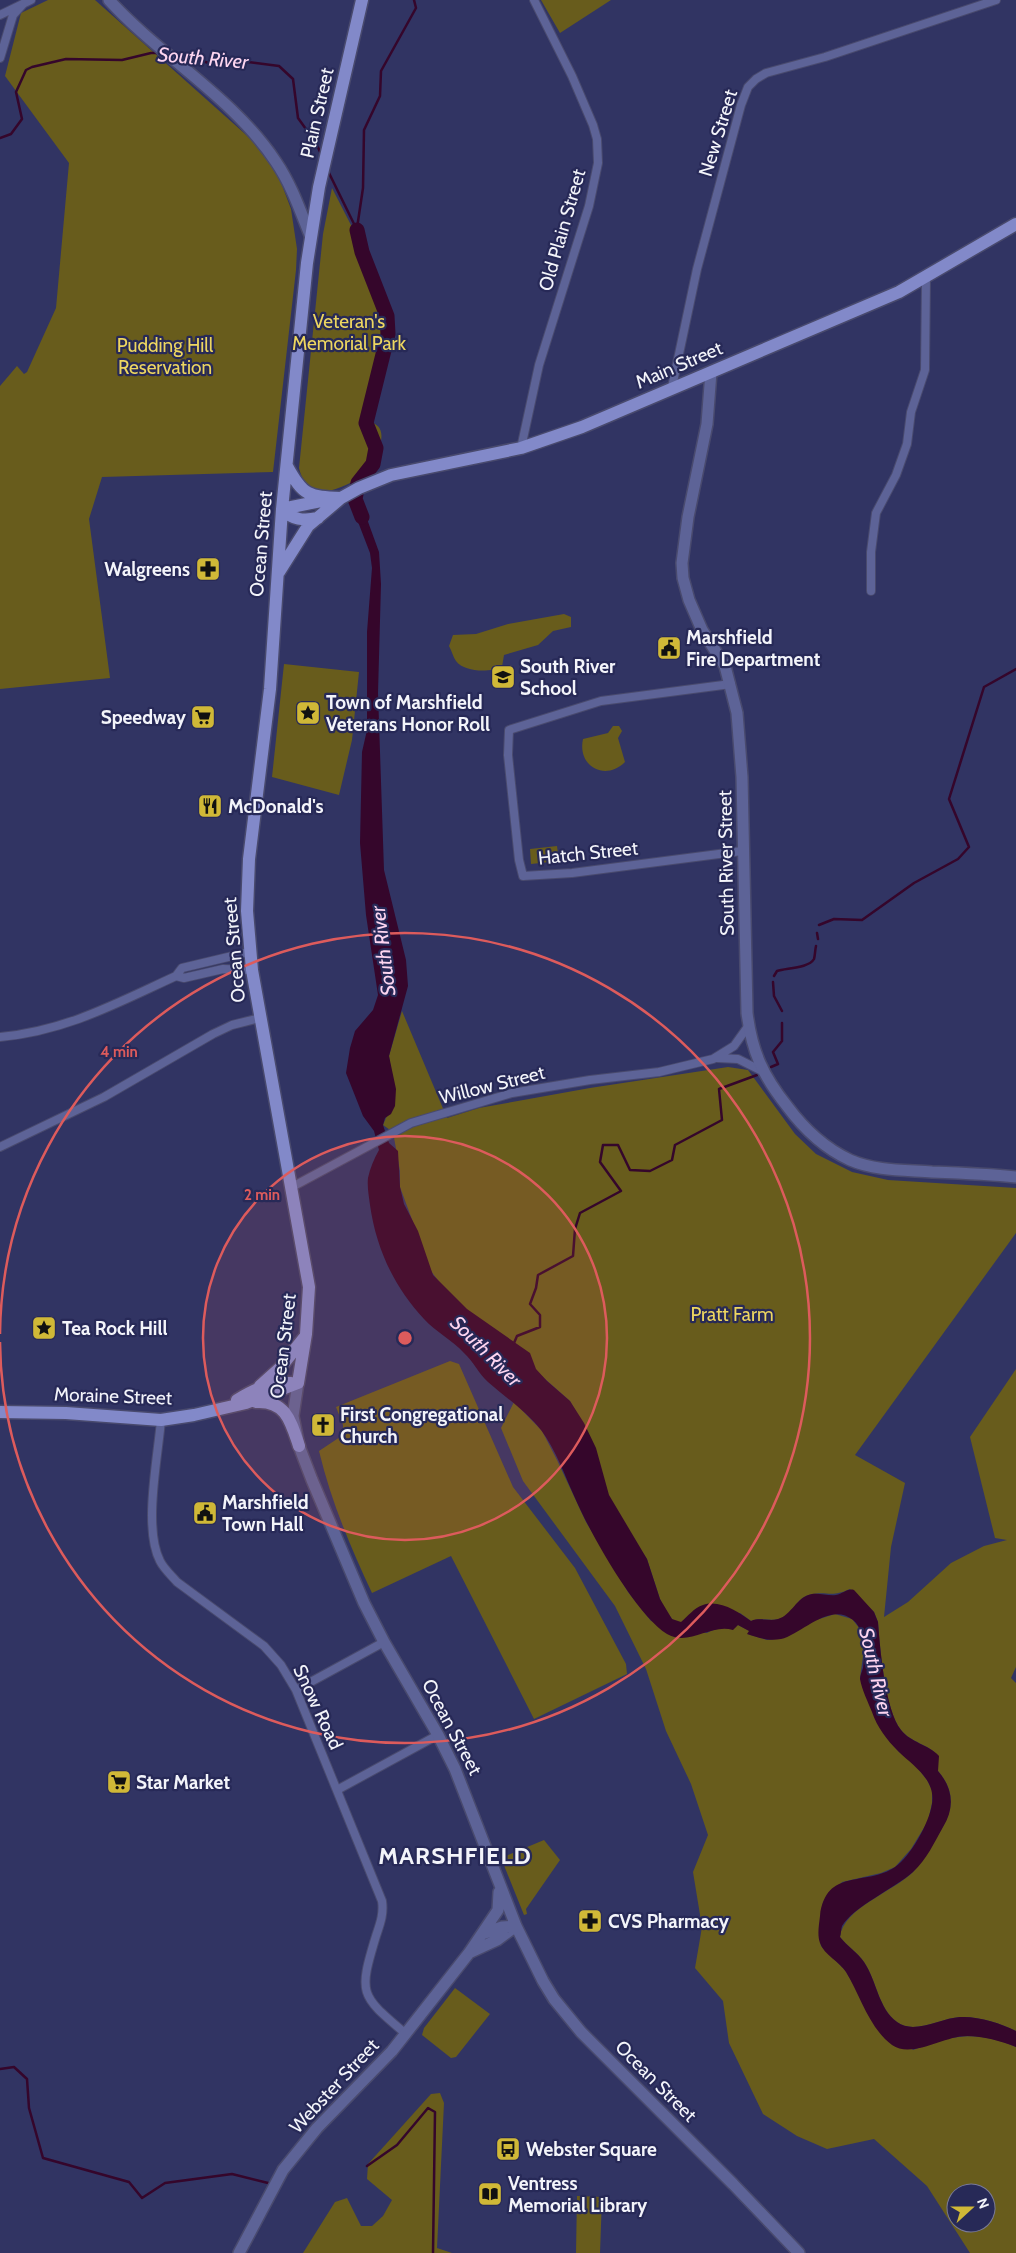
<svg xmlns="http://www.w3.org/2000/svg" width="1016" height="2253" viewBox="0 0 1016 2253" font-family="Cabin,sans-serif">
<rect width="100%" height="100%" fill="#313463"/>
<path fill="#685c1c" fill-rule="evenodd" d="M48,0H95L253,141L273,167L279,177L291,209L297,249L296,270L273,472L102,477L89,519L110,678L0,689V386L17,366L24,374L27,372L56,308L69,163L5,76L21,13Z
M541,0H611L560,33Z
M332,188L353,229L365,268L380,303L384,318L386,333L375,376L362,417C372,424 384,423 381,441L372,443C373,457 364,465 360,478C337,490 308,505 299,468L323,234Z
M564,614L571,617V627L553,631L538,645L504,655L502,667C491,672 465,673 456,661C453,657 452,651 449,646L453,635L476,634L508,624Z
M284,664L359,672L352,740L339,795L272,777Z
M613,726H619L622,731L618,738L625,762C605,782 577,766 583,739L608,733Z
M557,846L559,861L531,864L530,849Z
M402,1011L447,1118L479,1108L590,1088L728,1067L748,1070L795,1134L816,1154L852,1172L888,1180L1016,1188V1233L855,1455L905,1483L891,1547L884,1617L908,1602L951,1563L984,1546L1007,1540L995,1538L970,1437L1016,1369V1667L1011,1678L1016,1683V2031C1000,2023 978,2016 960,2017C941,2018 914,2035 897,2022C878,2008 877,1981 864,1962C858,1953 847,1946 840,1937C843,1908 893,1892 913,1872C920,1865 925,1855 930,1847C948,1821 962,1799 938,1771V1756C929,1744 911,1743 901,1730C885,1710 880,1648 878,1622L874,1612L850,1589C830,1598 829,1591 812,1594C797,1597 795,1610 785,1616C775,1624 763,1616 751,1621L740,1613L677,1625L665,1610L660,1599L647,1559L606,1499L589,1443L588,1433L570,1401L467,1310L440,1283L431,1271L400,1187V1171L393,1132L383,1125L395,1097L389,1056Z
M450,1361L459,1364L513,1487L575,1568L626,1664L627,1674L534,1719L451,1556L372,1593C350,1546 331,1501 319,1451L343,1435V1425L336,1407Z
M514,1402L542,1431L557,1460L586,1522L628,1592L651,1621L707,1633C717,1627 727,1628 738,1625L750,1631L748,1634L767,1640L783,1638L813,1621L835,1614L852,1619L860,1629L864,1649L860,1678L886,1737L899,1752L912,1761L927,1780L932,1790V1803L928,1821L911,1849L895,1867L881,1873L842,1882L823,1902L819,1936L821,1946L845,1970L852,1982L913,2050C953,2035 975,2030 1016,2047V2253H970L927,2186L874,2139L827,2149L797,2136L763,2114L729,2043L723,2001L695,1968L702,1927L693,1872L708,1835L691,1784L666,1731L646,1669L615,1606L523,1481L501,1428ZM956,2193H986V2223H956Z
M544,1840L560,1860L526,1909L527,1914L524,1915L501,1858Z
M455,1988L490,2014L456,2057L451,2058L422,2035L424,2028Z
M440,2093L444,2103L437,2248L452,2253H303L335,2202L347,2198L361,2226H372L383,2216L392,2200L367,2179L368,2164L431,2094Z
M577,2196L602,2197L600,2253H576Z"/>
<path fill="#35062b" d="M359,497L379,552L381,584L378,693L384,870L406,960L408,986L389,1056L396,1089L395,1106L391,1114L385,1118L383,1125L389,1143L398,1151L400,1187L404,1204L418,1231L433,1275L467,1309L530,1353L536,1369L547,1381L570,1401L584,1423L596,1448L609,1495L647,1559L660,1599L672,1619L681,1622C688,1616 694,1608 703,1605C719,1599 739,1612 751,1621C761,1617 769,1622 778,1619C792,1615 796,1597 812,1594C820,1593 828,1596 836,1595C843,1594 847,1588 854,1590L874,1612L878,1622C880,1648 885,1710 901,1730C911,1743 928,1744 939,1756L938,1771C953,1788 955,1808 943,1827C934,1843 927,1859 913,1872C895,1888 853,1907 842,1926C841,1929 841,1934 840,1937C847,1946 858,1953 864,1962C877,1981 878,2008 897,2022C914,2035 941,2018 960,2017C978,2016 1000,2023 1016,2031V2047C1001,2041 983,2036 967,2036C943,2036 912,2059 892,2045C869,2028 860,1995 846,1972C840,1962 824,1955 820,1943C817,1935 819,1925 820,1916C826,1867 866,1887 895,1867C911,1856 929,1823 932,1804C936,1779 913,1766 898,1751C887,1740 877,1727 872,1712C868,1702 862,1690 860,1679C860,1675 862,1672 863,1668C865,1654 865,1629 853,1620C830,1601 802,1634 781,1639C768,1641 759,1638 747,1634L749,1631L738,1625L733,1630C711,1623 689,1647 667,1634C636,1615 590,1533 575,1498C565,1476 556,1450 541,1430C526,1411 506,1398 488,1382C479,1374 473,1361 464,1353C452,1340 436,1332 424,1319C394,1287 376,1248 370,1205C369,1196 367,1187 368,1178C370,1168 374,1159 379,1150L374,1131L363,1116L346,1073L350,1048L355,1031L373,1010L378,995L366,915L360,843L362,752L367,730V632L372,568L370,553L350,501Z"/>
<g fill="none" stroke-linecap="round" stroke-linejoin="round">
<path stroke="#35062b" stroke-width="2.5" d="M173,53L209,63L240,61L279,66L293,79L298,118L316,143L321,154
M0,138L11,134L22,119L16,92L26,70L32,67L66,59L122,60L151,53H160
M328,171L357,230
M357,228L363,188L364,130L380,96L381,71L416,8L414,0
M819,925L834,919L862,920L914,883L958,859L969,847L949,799L984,687L1016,669
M817,933L818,939
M774,976L777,971C787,968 809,968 814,959C815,956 815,950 816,946
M773,982L774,996L782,1011
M771,1067L778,1064L773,1052L782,1041V1023
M514,1343L517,1336L540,1327V1315L530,1304L536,1288L538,1275L573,1256L575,1229L580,1213L621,1191L600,1162L603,1145H618L630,1170L650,1171L672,1160L675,1145L722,1120L719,1089L757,1075
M0,2069L14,2067L27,2079L29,2108L43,2158L129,2182L142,2198L165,2183L232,2174L268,2183
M367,2166L397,2145L428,2108L435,2112L433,2253"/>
<path stroke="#35062b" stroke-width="15" d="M357,230L362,252L387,316L388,334L366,423L376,448L373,464L358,483L355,499L362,517"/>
<defs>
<path id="street" d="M0,15L31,0
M0,58L13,15L24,3
M672,387L697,269L741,105L748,87L756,79L766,73L825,57L996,0
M521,448L539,365L589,206L598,163L597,139L593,125L572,76L534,0
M871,591V552L876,513L896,475L907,444L911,412L925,370L926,278
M731,684L601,701L509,730L508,755L519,860L523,876L572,873L742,851
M176,976L184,978L223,969L252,970
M0,1037C66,1031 117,1003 176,976L182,968L249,952
M718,1058L738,1059L762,1071
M0,1147L104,1097L213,1034L232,1025L260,1018
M292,1187L411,1123L512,1093L590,1080L659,1072L713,1059L734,1046L749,1025
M161,1420C158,1457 143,1528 160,1561C164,1569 171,1575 177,1582L264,1646L281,1665L296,1690L382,1901C384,1914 380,1924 376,1936C358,1995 360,1995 406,2034
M296,1690L384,1642
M337,1790L438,1735"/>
<path id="secondary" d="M109,0C161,57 233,97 276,162C291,184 300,210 310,235
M711,372L707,424L688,517L682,563L683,578L689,600L702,630L725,666L737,713L742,777L747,1013C752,1052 763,1076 787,1106C804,1129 824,1148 850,1160C875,1171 905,1170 932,1172C960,1173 988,1174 1016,1177
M298,1383L293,1416L299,1446L312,1480L364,1603L384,1642L438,1735L455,1769L516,1926L543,1981L554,1999L581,2032L733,2184L799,2253
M482,1934L502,1927L516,1926
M471,1952L497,1940L516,1926
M239,2253L283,2170L317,2128L392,2051L469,1953L498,1910L499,1892"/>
<path id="primary" d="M287,466C303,496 309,497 341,498
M282,509L321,501
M282,509C293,520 303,521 318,518
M279,572L308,526L341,498L359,488L391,475L521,448L582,427L899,292L1016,224
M298,1383L306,1334L309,1287L252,970L247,911L249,859L270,689L282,509L307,263L319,187L362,0
M260,1386L280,1368L304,1338
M237,1400C255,1389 270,1382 291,1383
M256,1402C286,1400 291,1422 299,1446
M0,1412L66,1413L161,1420L194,1415L246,1403L298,1383"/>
</defs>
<use href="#street" stroke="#494a6e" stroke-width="10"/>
<use href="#secondary" stroke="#494a6e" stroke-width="14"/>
<use href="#primary" stroke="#494a6e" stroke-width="15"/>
<use href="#street" stroke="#5d6397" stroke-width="8"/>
<use href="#secondary" stroke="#5d6397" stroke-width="11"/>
<use href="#primary" stroke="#8289c9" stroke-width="12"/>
</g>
<circle cx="405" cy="1338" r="202" fill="#dd5b5c" fill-opacity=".12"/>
<g fill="none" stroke="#dd5b5c" stroke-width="2.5">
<circle cx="405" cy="1338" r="202"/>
<path d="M0 1334A405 405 0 1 1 0 1342"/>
</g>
<defs>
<symbol id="pharmacy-square" viewBox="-11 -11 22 22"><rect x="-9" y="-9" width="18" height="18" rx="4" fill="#d0b837" stroke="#272957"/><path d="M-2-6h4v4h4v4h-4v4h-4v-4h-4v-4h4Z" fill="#111"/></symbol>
<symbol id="civic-square" viewBox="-11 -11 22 22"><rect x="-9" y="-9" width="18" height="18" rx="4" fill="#d0b837" stroke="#272957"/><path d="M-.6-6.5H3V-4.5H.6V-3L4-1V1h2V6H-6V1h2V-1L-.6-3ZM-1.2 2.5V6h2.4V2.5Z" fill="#111"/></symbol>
<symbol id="school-square" viewBox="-11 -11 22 22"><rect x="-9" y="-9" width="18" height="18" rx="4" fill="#d0b837" stroke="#272957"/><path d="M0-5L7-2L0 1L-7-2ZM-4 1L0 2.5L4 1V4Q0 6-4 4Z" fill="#111"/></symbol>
<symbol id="sight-square" viewBox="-11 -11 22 22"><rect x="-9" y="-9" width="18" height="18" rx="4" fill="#d0b837" stroke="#272957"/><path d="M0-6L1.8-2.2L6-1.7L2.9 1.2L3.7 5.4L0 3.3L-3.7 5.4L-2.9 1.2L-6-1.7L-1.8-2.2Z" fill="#111"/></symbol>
<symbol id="supermarket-square" viewBox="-11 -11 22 22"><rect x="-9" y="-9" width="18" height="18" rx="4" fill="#d0b837" stroke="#272957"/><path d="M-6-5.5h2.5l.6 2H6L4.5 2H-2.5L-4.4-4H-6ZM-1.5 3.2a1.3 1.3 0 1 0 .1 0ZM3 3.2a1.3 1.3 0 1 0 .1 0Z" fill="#111"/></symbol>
<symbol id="restaurant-square" viewBox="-11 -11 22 22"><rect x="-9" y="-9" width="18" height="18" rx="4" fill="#d0b837" stroke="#272957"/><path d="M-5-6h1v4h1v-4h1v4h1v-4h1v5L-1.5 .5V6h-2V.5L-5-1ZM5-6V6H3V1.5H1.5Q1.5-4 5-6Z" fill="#111"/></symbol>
<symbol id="church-square" viewBox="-11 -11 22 22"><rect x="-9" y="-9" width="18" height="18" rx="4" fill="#d0b837" stroke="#272957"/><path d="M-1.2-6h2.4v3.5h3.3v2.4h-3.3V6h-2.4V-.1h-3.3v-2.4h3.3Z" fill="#111"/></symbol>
<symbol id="bus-square" viewBox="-11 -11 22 22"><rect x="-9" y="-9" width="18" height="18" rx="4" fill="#d0b837" stroke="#272957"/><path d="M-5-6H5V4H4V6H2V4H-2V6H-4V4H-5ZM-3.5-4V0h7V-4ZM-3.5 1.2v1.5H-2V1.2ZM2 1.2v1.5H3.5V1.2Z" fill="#111"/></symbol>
<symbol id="library-square" viewBox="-11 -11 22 22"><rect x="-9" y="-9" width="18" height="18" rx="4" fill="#d0b837" stroke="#272957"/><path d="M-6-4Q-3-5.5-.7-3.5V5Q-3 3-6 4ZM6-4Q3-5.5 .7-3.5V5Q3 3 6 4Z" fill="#111"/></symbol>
</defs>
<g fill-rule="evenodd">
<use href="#pharmacy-square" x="194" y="555" width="28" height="28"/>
<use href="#civic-square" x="655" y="634" width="28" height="28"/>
<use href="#school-square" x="489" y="663" width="28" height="28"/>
<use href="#sight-square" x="294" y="699" width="28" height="28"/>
<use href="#supermarket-square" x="189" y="703" width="28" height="28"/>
<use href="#restaurant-square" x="196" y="792" width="28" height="28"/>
<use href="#sight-square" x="30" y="1314" width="28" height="28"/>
<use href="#church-square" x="309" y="1411" width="28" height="28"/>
<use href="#civic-square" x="191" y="1499" width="28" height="28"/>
<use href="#supermarket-square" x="105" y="1768" width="28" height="28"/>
<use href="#pharmacy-square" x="576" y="1907" width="28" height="28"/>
<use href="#bus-square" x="494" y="2135" width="28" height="28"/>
<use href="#library-square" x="476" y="2180" width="28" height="28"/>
</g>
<g text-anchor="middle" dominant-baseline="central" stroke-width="4.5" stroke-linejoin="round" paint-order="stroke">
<g font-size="19" fill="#f3f4fa" stroke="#272957">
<text transform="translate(317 113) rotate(-77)">Plain Street</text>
<text transform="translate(718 133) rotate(-73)">New Street</text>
<text transform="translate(562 230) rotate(-74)">Old Plain Street</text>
<text transform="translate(679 365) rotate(-23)">Main Street</text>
<text transform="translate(261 544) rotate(-85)">Ocean Street</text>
<text transform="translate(588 853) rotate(-6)">Hatch Street</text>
<text transform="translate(726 863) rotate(-91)">South River Street</text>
<text transform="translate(234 950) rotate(-95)">Ocean Street</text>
<text transform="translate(492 1085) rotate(-14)">Willow Street</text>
<text transform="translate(283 1346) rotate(-83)">Ocean Street</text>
<text transform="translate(113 1396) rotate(2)">Moraine Street</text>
<text transform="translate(318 1707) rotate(65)">Snow Road</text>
<text transform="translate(452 1727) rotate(62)">Ocean Street</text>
<text transform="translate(656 2081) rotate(45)">Ocean Street</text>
<text transform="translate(334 2086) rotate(-47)">Webster Street</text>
</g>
<g font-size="19" fill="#edd660" stroke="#272957">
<text x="349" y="321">Veteran's<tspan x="349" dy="22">Memorial Park</tspan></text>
<text x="165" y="345">Pudding Hill<tspan x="165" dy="22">Reservation</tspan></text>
<text x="732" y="1314">Pratt Farm</text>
</g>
<g font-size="19" font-weight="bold" fill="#f3f4fa" stroke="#272957" text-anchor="start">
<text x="190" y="569" text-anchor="end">Walgreens</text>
<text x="686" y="637">Marshfield<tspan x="686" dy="22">Fire Department</tspan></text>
<text x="520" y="666">South River<tspan x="520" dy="22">School</tspan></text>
<text x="326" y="702">Town of Marshfield<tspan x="326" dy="22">Veterans Honor Roll</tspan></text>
<text x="186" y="717" text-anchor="end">Speedway</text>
<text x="228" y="806">McDonald's</text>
<text x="62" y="1328">Tea Rock Hill</text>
<text x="340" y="1414">First Congregational<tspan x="340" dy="22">Church</tspan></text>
<text x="222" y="1502">Marshfield<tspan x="222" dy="22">Town Hall</tspan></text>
<text x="136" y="1782">Star Market</text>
<text x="608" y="1921">CVS Pharmacy</text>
<text x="526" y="2149">Webster Square</text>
<text x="508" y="2183">Ventress<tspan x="508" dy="22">Memorial Library</tspan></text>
</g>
<g font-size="20" font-style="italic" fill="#fdd5f0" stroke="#272957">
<text transform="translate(203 58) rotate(5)">South River</text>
<text transform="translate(383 951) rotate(-97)">South River</text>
<text transform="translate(486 1351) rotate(45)">South River</text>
<text transform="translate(876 1672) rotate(77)">South River</text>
</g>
<g font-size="24" font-weight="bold" letter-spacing="1" fill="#f3f4fa" stroke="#272957">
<text x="455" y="1855">MARSHFIELD</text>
</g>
</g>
<circle cx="405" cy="1338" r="8" fill="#dd5b5c" stroke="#272957" stroke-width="2.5"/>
<g font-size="15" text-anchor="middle" font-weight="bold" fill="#dd5b5c" stroke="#272957" stroke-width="4.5" stroke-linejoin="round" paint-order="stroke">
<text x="119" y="1057">4 min</text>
<text x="262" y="1200">2 min</text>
</g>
<g transform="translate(971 2208) rotate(69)"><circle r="24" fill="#272957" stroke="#797a98"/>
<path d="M0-4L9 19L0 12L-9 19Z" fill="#d0b837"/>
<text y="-8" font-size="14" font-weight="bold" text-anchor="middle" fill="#f3f4fa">N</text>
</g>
</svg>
